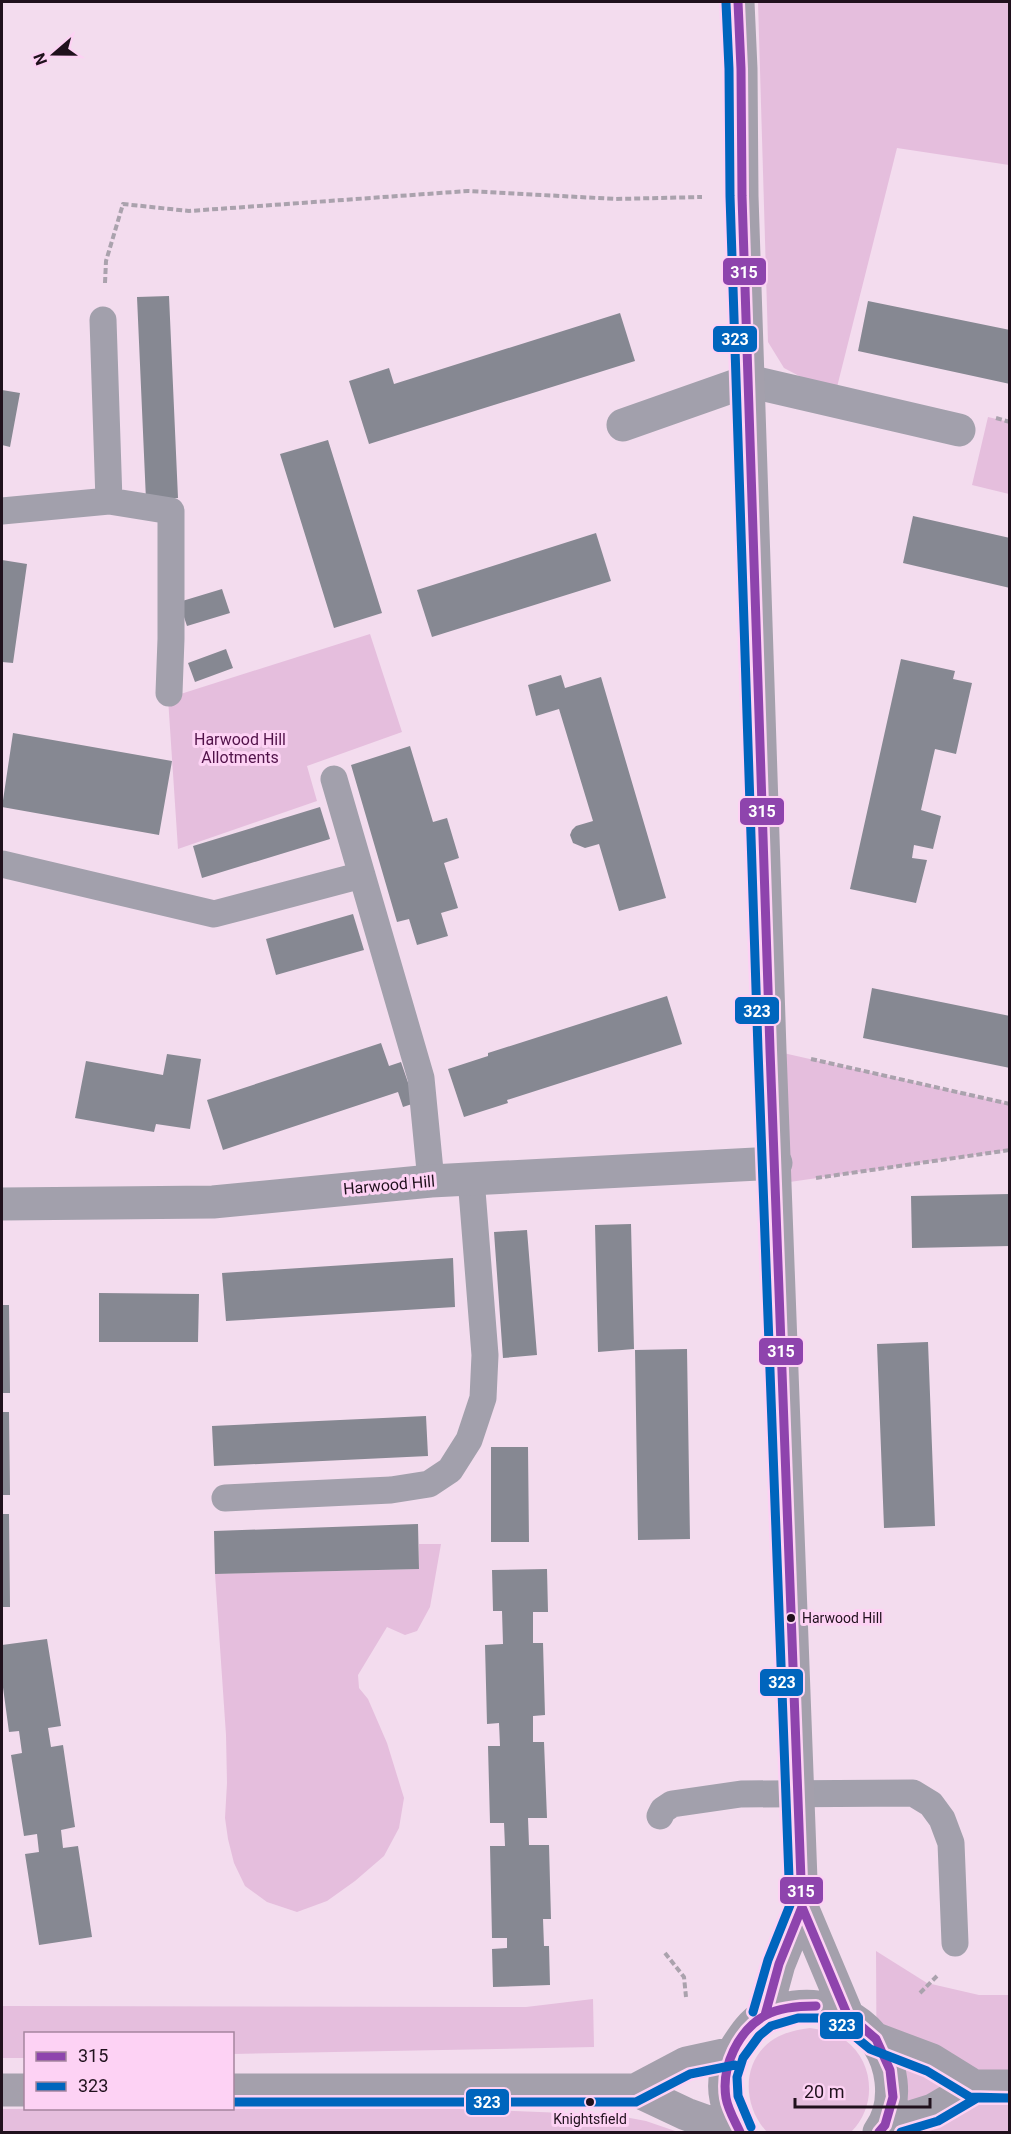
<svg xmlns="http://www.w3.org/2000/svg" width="1011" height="2134" viewBox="0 0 1011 2134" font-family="Roboto,sans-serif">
<rect width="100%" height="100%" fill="#f3dcee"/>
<path fill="#e5bedd" d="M758,2H1009V165L897,148L835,395L784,368L768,342Z
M988,417L1009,422V494L972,485Z
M370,634L402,732L307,766L317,801L178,849L168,698Z
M770,1050L1009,1104V1150L776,1184Z
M419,1544H441L430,1607L417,1631L405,1635L387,1627L358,1675L359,1688L368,1699L387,1743L404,1798L399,1828L384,1856L355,1881L327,1901L297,1912L267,1902L245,1886L234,1863L228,1839L225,1818L227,1783L226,1735L215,1574L419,1569Z
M876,1951L927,1983L979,1995H1009V2132H877Z
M593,1999L594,2047L233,2054L232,2034H26L25,2058H2V2006L526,2007Z
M810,2028C822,2030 835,2032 845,2040C875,2062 877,2107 851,2132H767C742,2106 741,2060 774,2039C785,2032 797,2030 810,2028Z
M332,2104L614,2115L646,2121L678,2132H2V2109L232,2108L233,2105Z"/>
<path fill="#868892" d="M169,296L178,498L146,500L137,297Z
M868,301L1010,330V384L858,351Z
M620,313L635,361L369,444L349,381L389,368L394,384Z
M2,390L20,393L10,447L2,445Z
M328,440L382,613L334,628L280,454Z
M913,516L1010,538V588L903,563Z
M596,533L611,581L432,637L417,590Z
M2,560L27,564L13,663L2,662Z
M222,589L230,613L187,626L179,602Z
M226,649L233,668L195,682L188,663Z
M901,659L955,671L953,679L972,683L956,754L935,749L921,810L941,816L933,849L914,845L912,858L927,860L916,903L850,889Z
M561,675L565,688L601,677L666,898L619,911L599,844L585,848L573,843L570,835L572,830L576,826L593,821L559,709L536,716L528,685Z
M13,733L172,761L159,835L2,807Z
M410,746L433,822L447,818L459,858L444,863L458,908L441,913L448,936L417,945L409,919L397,922L351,765Z
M320,807L330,839L202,878L193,846Z
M353,914L364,950L276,975L266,939Z
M872,988L1010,1016V1068L863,1038Z
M667,996L682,1044L507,1100L508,1103L464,1117L448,1069L488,1056V1053Z
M381,1043L389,1066L401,1062L415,1103L403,1107L398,1092L223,1150L207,1100Z
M167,1054L201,1059L190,1129L156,1124L154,1132L75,1118L86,1061L163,1075Z
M1010,1194V1246L912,1248L911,1196Z
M631,1224L634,1349L598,1352L595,1225Z
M527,1230L537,1355L503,1358L494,1232Z
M453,1258L455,1307L226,1321L222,1273Z
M99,1293L199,1294L198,1342H99Z
M2,1305H9L10,1393H2Z
M928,1342L935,1526L884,1528L877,1344Z
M687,1349L690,1539L638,1540L635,1350Z
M2,1412H9L10,1495H2Z
M426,1416L428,1456L214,1466L212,1426Z
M491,1447H528L529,1542H491Z
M2,1514H9L10,1607H2Z
M418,1524L419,1569L215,1574L214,1531Z
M547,1569L548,1612H533V1643H543L545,1715L533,1716V1742H544L547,1818H528L529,1845H549L551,1919H543L544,1946H549L550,1985L493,1987L492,1949L507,1948V1938H492L490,1846H505L504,1823H490L488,1746H500L499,1723L487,1724L485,1645L503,1644L502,1611H493L492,1570Z
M47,1639L61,1726L48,1728L51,1747L63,1745L75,1827L61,1830L63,1848L78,1846L92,1937L39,1945L25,1854L39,1852L37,1834L24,1836L11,1755L22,1753L19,1731L9,1732L2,1680V1645Z"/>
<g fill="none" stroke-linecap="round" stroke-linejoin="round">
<path stroke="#aaa2ad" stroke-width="4" stroke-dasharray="6 3" stroke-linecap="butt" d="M105,283L106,261L123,204L189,211L468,191L616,199L702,197
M996,418L1010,422
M811,1059L1010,1104
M816,1178L1010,1150
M665,1953L684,1977L686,1997
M920,1993L938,1975"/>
<path stroke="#a2a0ac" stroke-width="27" d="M109,501L171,511V639L169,693
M2,511L109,501L103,320
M334,779L421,1078L431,1181
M2,864L214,914L362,875
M225,1498L391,1490L429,1484L450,1470L469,1440L483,1398L485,1355L471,1178
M660,1816L663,1810L672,1804L741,1794L913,1793L931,1804L942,1819L951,1843L955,1943"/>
<path stroke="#a2a0ac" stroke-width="33" d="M623,425L748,381L959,430
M2,1204L213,1202L431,1181L776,1163"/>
<path stroke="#a4a0ac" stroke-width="33" d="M738,2L741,69L742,196L770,1050L802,1907L847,2014
M765,2015L779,1964L802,1907
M876,2039L932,2060L974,2086
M2,2090H26
M232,2090H635L686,2114L736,2132
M635,2090L686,2063L732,2053
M885,2125L933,2110L974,2086H1010
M740,2132C735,2122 728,2110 726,2099C722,2081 727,2061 737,2046C744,2035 752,2023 764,2016C769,2013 776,2012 781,2010C832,1995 885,2026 891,2081C893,2099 890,2117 879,2132"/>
<defs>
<path id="bus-1" d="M738,2L741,69L742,196L770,1050L802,1907L847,2014L876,2039L890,2070L893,2097L885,2125L879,2132
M765,2015L779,1964L802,1907L801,1878
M740,2132C735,2121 728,2110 726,2098C721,2067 738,2030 766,2015C781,2007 799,2006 816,2006"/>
<path id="bus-2" d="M726,3L729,69L730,196L758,1050L790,1905L768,1960L753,2012
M232,2102H636L690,2074L735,2065
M751,2127L738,2096L737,2077L743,2058L759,2036L771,2026L798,2018H818L841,2025L870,2049L927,2071L970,2097L1010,2098
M901,2132L938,2121L977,2098H1010"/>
</defs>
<use href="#bus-1" stroke="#fdd2f4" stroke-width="14"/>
<use href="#bus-2" stroke="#fdd2f4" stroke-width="14"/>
<use href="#bus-1" stroke="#8e44ad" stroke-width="9"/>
<use href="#bus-2" stroke="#0065bd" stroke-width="9"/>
</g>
<g fill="#20111d" stroke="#fdd2f4" stroke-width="2">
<circle cx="791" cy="1618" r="5"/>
<circle cx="590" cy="2102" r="5"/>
</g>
<g text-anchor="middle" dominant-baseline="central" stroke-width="6" stroke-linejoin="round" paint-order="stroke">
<g font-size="14" fill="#20111d" stroke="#fdd2f4" text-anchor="start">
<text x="802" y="1618">Harwood Hill</text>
<text x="590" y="2119" text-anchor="middle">Knightsfield</text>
</g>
<g font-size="16" fill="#511249" stroke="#fdd2f4">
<text x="240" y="739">Harwood Hill<tspan x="240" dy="18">Allotments</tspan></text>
</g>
<g font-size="16" fill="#20111d" stroke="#fdd2f4">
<text transform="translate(389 1185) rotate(-5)">Harwood Hill</text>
</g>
</g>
<g stroke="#fdd2f4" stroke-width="2">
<rect x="722" y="257" width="45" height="29" rx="6" fill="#8e44ad"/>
<rect x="712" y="325" width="46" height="28" rx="6" fill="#0065bd"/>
<rect x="739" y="797" width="46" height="29" rx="6" fill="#8e44ad"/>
<rect x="734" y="996" width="46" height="29" rx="6" fill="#0065bd"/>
<rect x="758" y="1337" width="46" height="29" rx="6" fill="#8e44ad"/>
<rect x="759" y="1668" width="45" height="29" rx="6" fill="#0065bd"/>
<rect x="779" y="1876" width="45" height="29" rx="6" fill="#8e44ad"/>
<rect x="819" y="2011" width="45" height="29" rx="6" fill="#0065bd"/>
<rect x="465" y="2088" width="45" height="28" rx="6" fill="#0065bd"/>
</g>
<g font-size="16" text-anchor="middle" font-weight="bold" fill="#fff">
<text x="744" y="278">315</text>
<text x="735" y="345">323</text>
<text x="762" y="817">315</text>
<text x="757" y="1017">323</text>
<text x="781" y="1357">315</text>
<text x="782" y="1688">323</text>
<text x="801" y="1897">315</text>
<text x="842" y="2031">323</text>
<text x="487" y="2108">323</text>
</g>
<rect width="1011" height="2134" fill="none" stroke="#20111d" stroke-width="6"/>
<rect x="24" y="2032" width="210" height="78" fill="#fdd2f4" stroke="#a5859e" stroke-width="1.5"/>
<rect x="36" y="2052" width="30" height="9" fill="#8e44ad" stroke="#a5859e" stroke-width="1.5"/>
<text x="78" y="2062" font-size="18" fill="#20111d">315</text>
<rect x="36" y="2082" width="30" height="9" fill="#0065bd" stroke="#a5859e" stroke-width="1.5"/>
<text x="78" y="2092" font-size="18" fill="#20111d">323</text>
<g transform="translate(54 54) rotate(250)" stroke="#fdd2f4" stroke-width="4.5" paint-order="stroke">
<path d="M0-4.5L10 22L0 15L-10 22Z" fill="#20111d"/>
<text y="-9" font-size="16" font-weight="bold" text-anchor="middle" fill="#20111d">N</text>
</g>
<path d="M795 2098v9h135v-9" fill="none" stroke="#20111d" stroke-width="3"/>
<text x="804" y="2098" font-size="18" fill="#20111d" stroke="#fdd2f4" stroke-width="4.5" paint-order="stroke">20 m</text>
</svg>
